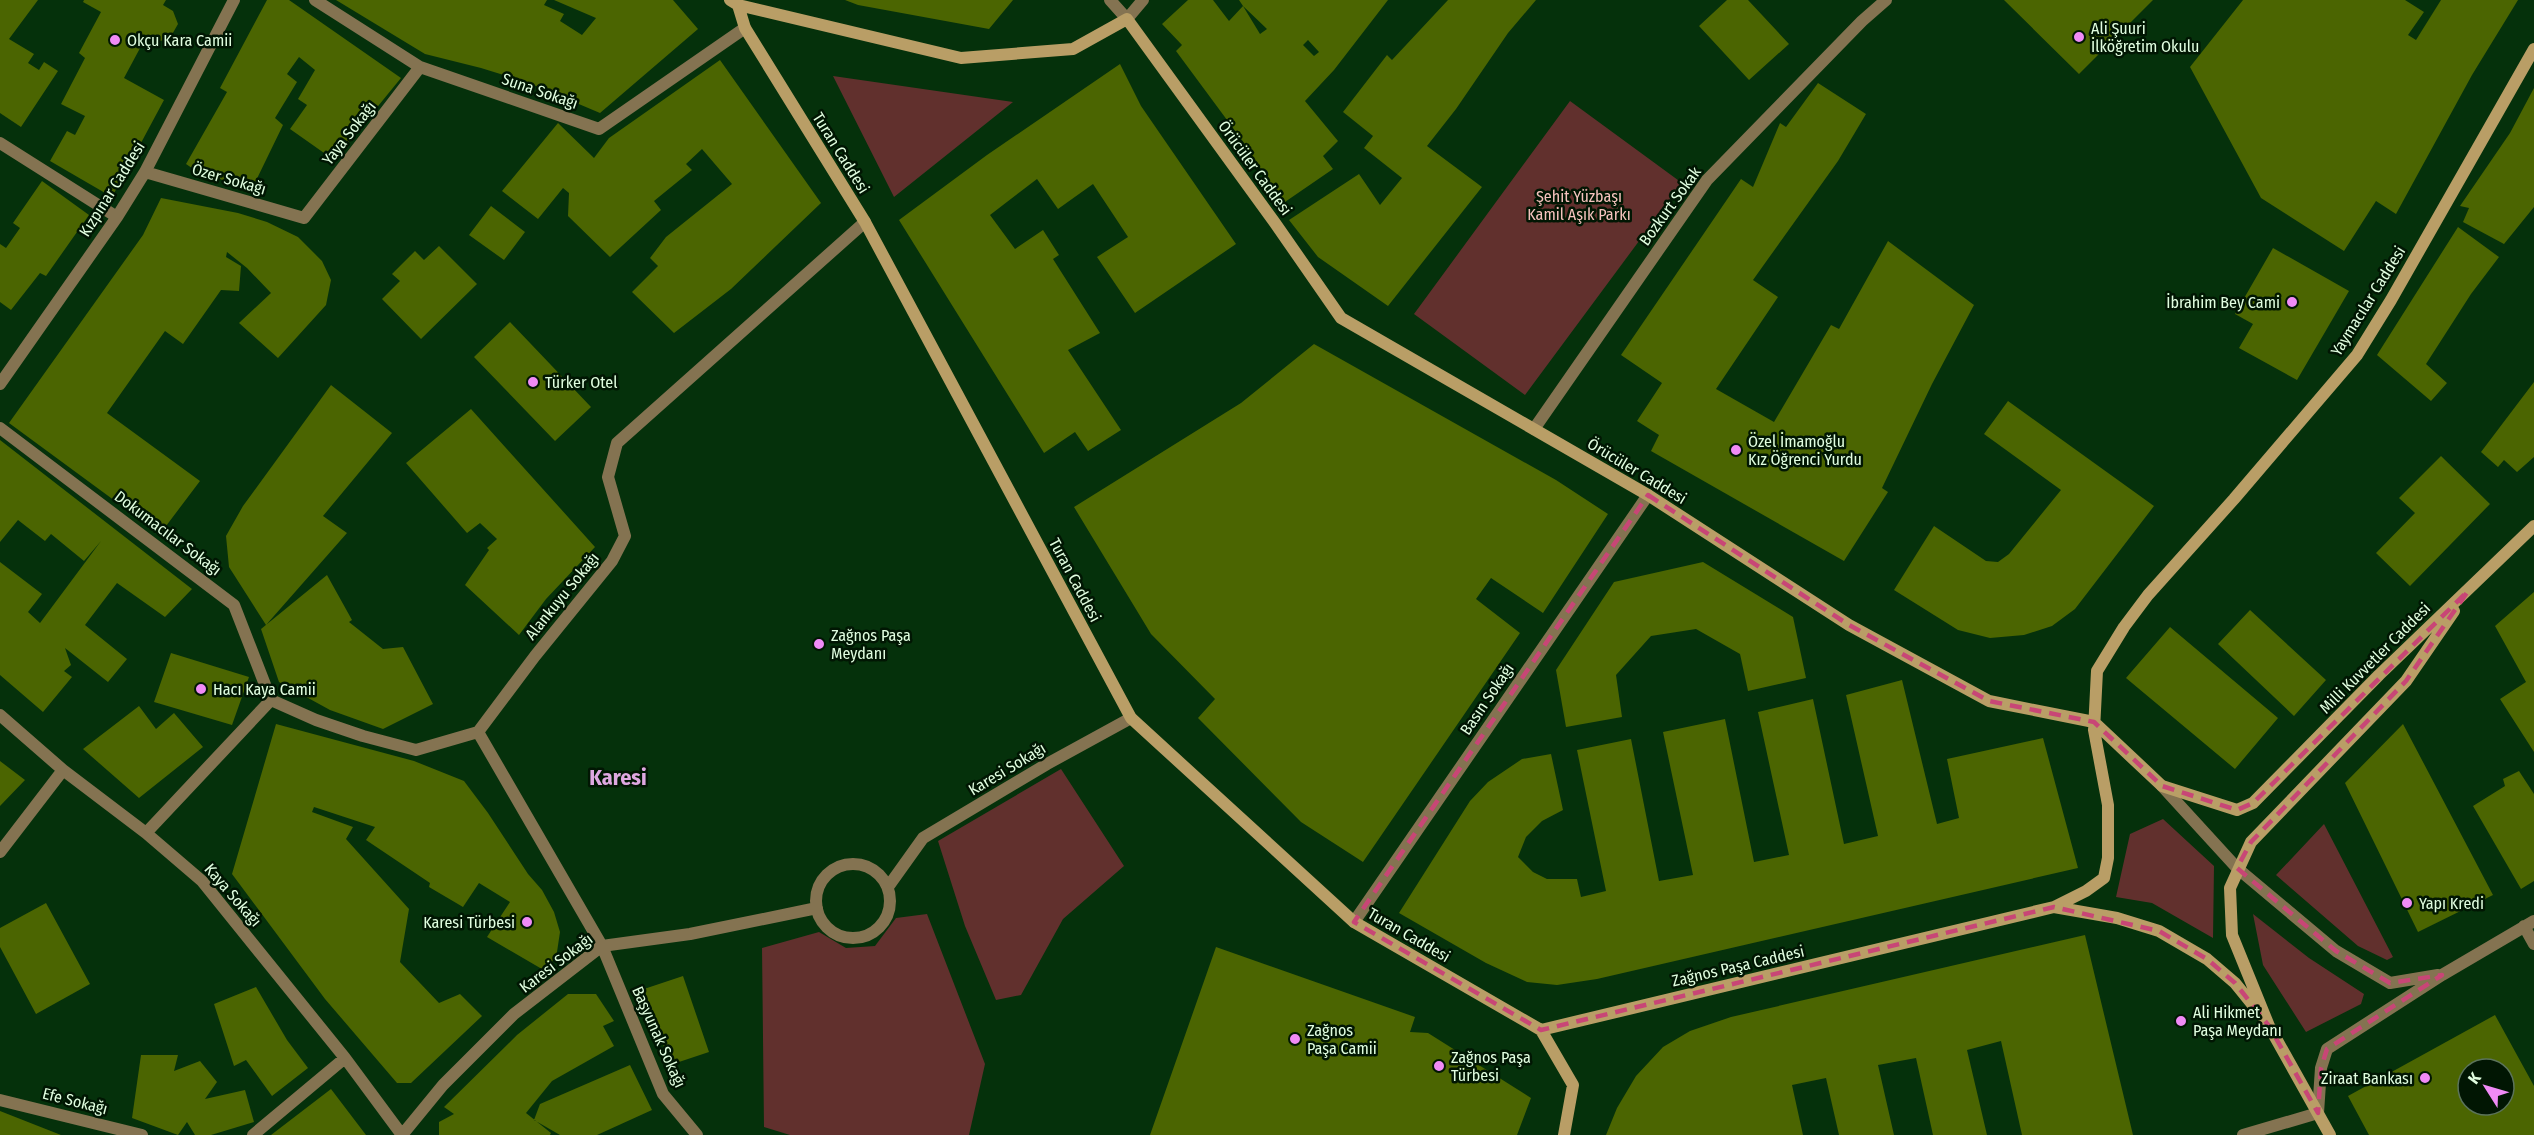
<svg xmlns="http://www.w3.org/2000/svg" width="2534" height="1135" viewBox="0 0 2534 1135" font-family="'Fira Sans Condensed',sans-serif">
<rect width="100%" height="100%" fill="#05310b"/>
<path fill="#61302d" d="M833,76L1013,102L894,197Z
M1570,101L1682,183L1525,395L1414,314Z
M1061,769L1124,866L1063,919L1021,995L996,1000L965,926L938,841Z
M2163,819L2214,866L2213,938L2152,903L2116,897L2130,834Z
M2324,824L2393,957L2387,960L2358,946L2276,875Z
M927,914L985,1064L969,1135H790L764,1127L762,948L819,932L846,948L875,946L896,918Z
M2253,914L2309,958L2364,994L2361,1004L2306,1032L2263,965Z"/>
<path fill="#4b6501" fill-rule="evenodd" d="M0,0H38L9,39L34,54L28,63L39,70L44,62L58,71L21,127L0,113Z
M84,0H166L163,5L173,11L178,24L170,38L157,42L146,37L124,78L164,100L112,197L50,161L67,131L75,135L85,116L61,104L85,58L79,53L101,12L83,2Z
M267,0H289L401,78L334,160L290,129L307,105L298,99L315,70L299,57L287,74L297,82L275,118L283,125L250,193L218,178L214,183L186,164L227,92L220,88Z
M336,0H547L544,5L564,14L560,21L582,35L596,18L554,0H673L698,29L600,113L529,83L481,68L425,54Z
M845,0H1013L989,29L858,5Z
M1188,0H1213L1229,21L1243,6L1239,0H1388L1334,70L1305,101L1338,141L1323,156L1333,169L1282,204L1247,147L1176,51L1182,45L1162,24ZM1243,6L1267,29L1260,34ZM1308,40L1319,52L1314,56L1303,45Z
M1448,0H1536L1508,33L1456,109L1427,146L1482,187L1388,306L1318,257L1289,220L1359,174L1380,205L1402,178L1364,148L1373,136L1343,112L1387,55L1392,60Z
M1727,0H1748L1789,44L1749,80L1699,26Z
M2004,0H2153L2079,74Z
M2243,0H2405L2424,12L2408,35L2416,40L2441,0H2518L2472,75L2396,214L2376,201L2344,251L2261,198L2190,67Z
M720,60L821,203L731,289L674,333L632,292L658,266L650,258L666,237L732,184L702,149L686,164L692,170L654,201L661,210L610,257L568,216L569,193L563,188L538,219L502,191L558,123L594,158L609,138Z
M1120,64L1141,106L1236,244L1135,313L1097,257L1128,237L1093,184L1058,209L1037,179L990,215L1015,249L1043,230L1059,255L1053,259L1100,333L1068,350L1121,430L1088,451L1075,432L1044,453L899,220L987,155Z
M1818,83L1866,114L1838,161L1753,280L1778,297L1716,389L1774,422L1831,325L1839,329L1888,241L1974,305L1932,384L1882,488L1888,492L1844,561L1651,451L1659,435L1637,421L1662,383L1621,355L1741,179L1753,187L1780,123L1786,127Z
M2534,88V207L2504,244L2463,222L2469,208L2460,206L2510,133Z
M42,181L89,215L46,276L40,273L11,310L0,302V244L6,248L20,228L13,223Z
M161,198L238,213L267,222L298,237L322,261L331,280L326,305L278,358L239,323L271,293L247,268L227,252L226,257L241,266L239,291L221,290L183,344L165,331L107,413L200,481L160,534L9,423L143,235Z
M491,206L525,232L504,260L469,235Z
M2458,227L2499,257L2471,294L2426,364L2447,383L2431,401L2377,355Z
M439,246L477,284L421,339L382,299L400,281L392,274L415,251L424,260Z
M2273,248L2349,291L2297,380L2239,348L2253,324L2235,314Z
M510,322L591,407L555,441L474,357Z
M1314,344L1556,480L1608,514L1543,613L1491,578L1476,599L1520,633L1363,862L1301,822L1198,718L1215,699L1151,634L1074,507L1241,403Z
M2534,382V457L2517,472L2504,460L2498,467L2481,452Z
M331,385L392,433L323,516L347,533L266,625L229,567L226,536L243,506Z
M2008,401L2154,506L2075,609L2052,626L2024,635L1990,638L1958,630L1894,590L1934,526L1986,561L1998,562L2009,554L2061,490L1984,434Z
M471,409L595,547L546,599L519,635L465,585L489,550L487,548L497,539L480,523L467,533L406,463Z
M0,440L192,589L165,617L117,583L85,625L127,659L108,682L65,648L71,665L64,671L72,677L43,712L0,675V562L42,594L28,612L40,623L101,541L84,561L51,534L45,541L18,520L0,542Z
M2441,456L2490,504L2410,586L2376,553L2415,513L2399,498Z
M1703,562L1793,617L1806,678L1748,691L1740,654L1696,629L1651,636L1616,675L1622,717L1566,727L1556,670L1614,582Z
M327,575L352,620L349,622L383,649L403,647L433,704L383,729L330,710L279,682L261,629Z
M2534,592V752L2500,699L2526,682L2495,626Z
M2250,610L2326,680L2294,716L2218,644Z
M2170,627L2278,718L2235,769L2126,678Z
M171,653L249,677L232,725L154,702Z
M1902,680L1937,824L1959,818L1947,759L2043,738L2078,868L1597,979L1557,985L1527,982L1486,963L1399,913L1470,801L1488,782L1522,759L1551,754L1563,810L1542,821L1526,837L1518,857L1533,872L1547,879H1577L1581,897L1606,891L1577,750L1631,739L1659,881L1693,875L1663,732L1725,719L1754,862L1789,855L1758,712L1813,699L1844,844L1878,836L1846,695Z
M139,706L156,729L174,713L203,747L139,798L83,749Z
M276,724L414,761L464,781L488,813L528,874L542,890L554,912L560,932L557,952L547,972L487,937L510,902L479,883L463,907L429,887L430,883L366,840L375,827L314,807L312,812L353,827L346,839L409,909L400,962L439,1003L460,994L482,1016L411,1083H397L325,999L232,874Z
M2403,724L2493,895L2418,932L2345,783Z
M0,761L25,780L0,806Z
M2519,771L2534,794V881L2521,889L2473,806L2505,786L2503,779Z
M46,903L90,984L36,1014L0,947V928Z
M2085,935L2133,1135H2022L2001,1041L1967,1050L1987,1135H1933L1916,1058L1878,1065L1894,1135H1839L1826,1078L1792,1085L1803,1135H1606L1617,1108L1636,1076L1663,1047L1690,1031L1731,1017Z
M1216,947L1415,1017L1410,1032L1428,1033L1531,1098L1517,1135H1150Z
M683,976L709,1052L670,1065L644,989Z
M256,987L287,1040L308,1068L272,1096L246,1060L234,1066L214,1004Z
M568,994H596L614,1021L603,1026L614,1046L552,1081L526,1113L551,1133L550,1135H439V1122L454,1114L444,1107L517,1035Z
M2495,1015L2534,1086V1135H2369L2348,1096ZM2468,1069H2504V1105H2468Z
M141,1055H178L174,1071L200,1061L217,1082L205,1099L245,1090L254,1122L211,1135H195L187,1122L178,1135L132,1118Z
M630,1065L652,1110L597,1135H560L534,1120L540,1104Z
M331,1089L366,1135H271Z
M0,1111L61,1135H0Z"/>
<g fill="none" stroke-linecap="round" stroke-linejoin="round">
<path stroke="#847351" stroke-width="12" d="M315,0L420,67L599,129L745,28
M1110,0L1127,19L1143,0
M0,143L117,217
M145,172L304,218L420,67
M0,384L117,217L145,172L234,0
M0,428L234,605L271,700L316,720L363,736L416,750L478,732
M1534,429L1707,180L1862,21L1886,0
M0,715L63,770L146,833L202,881L345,1058L402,1135
M2162,786L2237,868L2336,951L2390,983L2438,975
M146,833L271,700
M0,852L63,770
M816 901a37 37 0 1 1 74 0a37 37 0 1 1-74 0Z
M888,887L923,838L1047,764L1131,718
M1354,922L1648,495
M2524,926L2534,944
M0,1100L142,1135
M253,1135L345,1058
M402,1135L443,1085L514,1014L602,946L690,934L817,908
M697,1135L663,1094L602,946L478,732L535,656L612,561L625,536L608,477L617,443L865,222
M2243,1135L2318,1113L2321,1068L2327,1049L2442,975L2534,921"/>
<path stroke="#b99e66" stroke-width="12" d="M730,0L738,5L961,58L1073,49L1127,19L1275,223L1341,318L1648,495L1849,625L1989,701L2094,722L2162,786L2237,810L2253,803L2379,675L2534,526
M738,5L745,28L865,222L1131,718L1354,922L1541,1030L1573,1085L1564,1135
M2054,907L2117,918L2159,931L2207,959L2235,983L2261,1015
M1541,1030L2054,907L2086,891L2104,878L2108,858V805L2094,730L2097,671L2124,627L2148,595L2234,499L2357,355L2391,300L2534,49
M2330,1135L2269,1026L2232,935L2230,888L2251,842L2406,681L2454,611"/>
</g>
<path fill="none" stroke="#c84676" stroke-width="4.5" stroke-dasharray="12 8" stroke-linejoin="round" d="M1648,495L1849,625L1989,701L2094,722L2162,786L2237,810L2253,803L2468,591L2406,681L2251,842L2237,868L2336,951L2390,983L2442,975L2327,1049L2321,1068L2318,1113L2269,1026L2235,983L2207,959L2159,931L2054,907L1541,1030L1354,922Z"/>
<g fill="#f08bf6" stroke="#011603" stroke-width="2">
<circle cx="2079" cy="37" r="6"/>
<circle cx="115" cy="40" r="6"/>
<circle cx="2292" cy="302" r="6"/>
<circle cx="533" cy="382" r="6"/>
<circle cx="1736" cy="450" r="6"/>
<circle cx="819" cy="644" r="6"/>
<circle cx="201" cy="689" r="6"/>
<circle cx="2407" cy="903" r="6"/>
<circle cx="527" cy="922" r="6"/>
<circle cx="2181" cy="1021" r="6"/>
<circle cx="1295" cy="1039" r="6"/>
<circle cx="1439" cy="1066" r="6"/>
<circle cx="2425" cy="1078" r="6"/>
</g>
<g text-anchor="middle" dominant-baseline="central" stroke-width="5" stroke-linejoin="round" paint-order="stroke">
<g font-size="16" fill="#e1fee0" stroke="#011603" text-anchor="start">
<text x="2091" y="28">Ali Şuuri<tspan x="2091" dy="18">İlköğretim Okulu</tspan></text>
<text x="127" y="40">Okçu Kara Camii</text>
<text x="2280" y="302" text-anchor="end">İbrahim Bey Cami</text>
<text x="545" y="382">Türker Otel</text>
<text x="1748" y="441">Özel İmamoğlu<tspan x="1748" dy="18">Kız Öğrenci Yurdu</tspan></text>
<text x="831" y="635">Zağnos Paşa<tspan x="831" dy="18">Meydanı</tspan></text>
<text x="213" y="689">Hacı Kaya Camii</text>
<text x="2419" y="903">Yapı Kredi</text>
<text x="515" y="922" text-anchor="end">Karesi Türbesi</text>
<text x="2193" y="1012">Ali Hikmet<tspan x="2193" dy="18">Paşa Meydanı</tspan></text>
<text x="1307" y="1030">Zağnos<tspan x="1307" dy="18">Paşa Camii</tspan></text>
<text x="1451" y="1057">Zağnos Paşa<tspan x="1451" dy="18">Türbesi</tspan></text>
<text x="2413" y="1078" text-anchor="end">Ziraat Bankası</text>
</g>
<g font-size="16" fill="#e1fee0" stroke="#011603">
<text transform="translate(540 91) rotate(19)">Suna Sokağı</text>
<text transform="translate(349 133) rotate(-52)">Yaya Sokağı</text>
<text transform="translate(841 153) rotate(58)">Turan Caddesi</text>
<text transform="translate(1255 168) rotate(54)">Örücüler Caddesi</text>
<text transform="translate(229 179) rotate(16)">Özer Sokağı</text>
<text transform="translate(112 189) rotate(-58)">Kızpınar Caddesi</text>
<text transform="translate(1670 206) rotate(-54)">Bozkurt Sokak</text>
<text transform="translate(2368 301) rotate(-58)">Yaymacılar Caddesi</text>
<text transform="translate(1637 471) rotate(31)">Örücüler Caddesi</text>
<text transform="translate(168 533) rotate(37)">Dokumacılar Sokağı</text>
<text transform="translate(1075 580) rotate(62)">Turan Caddesi</text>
<text transform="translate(562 596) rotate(-51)">Alankuyu Sokağı</text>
<text transform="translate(2375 658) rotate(-45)">Milli Kuvvetler Caddesi</text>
<text transform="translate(1487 699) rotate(-56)">Basın Sokağı</text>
<text transform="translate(1007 769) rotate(-31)">Karesi Sokağı</text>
<text transform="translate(233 895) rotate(49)">Kaya Sokağı</text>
<text transform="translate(1409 935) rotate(30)">Turan Caddesi</text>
<text transform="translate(556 963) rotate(-37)">Karesi Sokağı</text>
<text transform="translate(1738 966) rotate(-13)">Zağnos Paşa Caddesi</text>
<text transform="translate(659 1037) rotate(66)">Başyunak Sokağı</text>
<text transform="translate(75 1101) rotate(14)">Efe Sokağı</text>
</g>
<g font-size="16" fill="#f6c3be" stroke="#011603">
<text x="1579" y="196">Şehit Yüzbaşı<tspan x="1579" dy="18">Kamil Aşık Parkı</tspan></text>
</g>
<g font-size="22" font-weight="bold" fill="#dfa8e1" stroke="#011603">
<text x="618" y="777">Karesi</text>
</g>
</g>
<g transform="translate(2486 1087) rotate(307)"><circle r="28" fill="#011603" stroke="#5b735b" stroke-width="1.5"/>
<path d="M0-4.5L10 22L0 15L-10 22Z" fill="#f08bf6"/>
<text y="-9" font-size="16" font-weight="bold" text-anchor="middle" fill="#e1fee0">K</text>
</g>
</svg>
